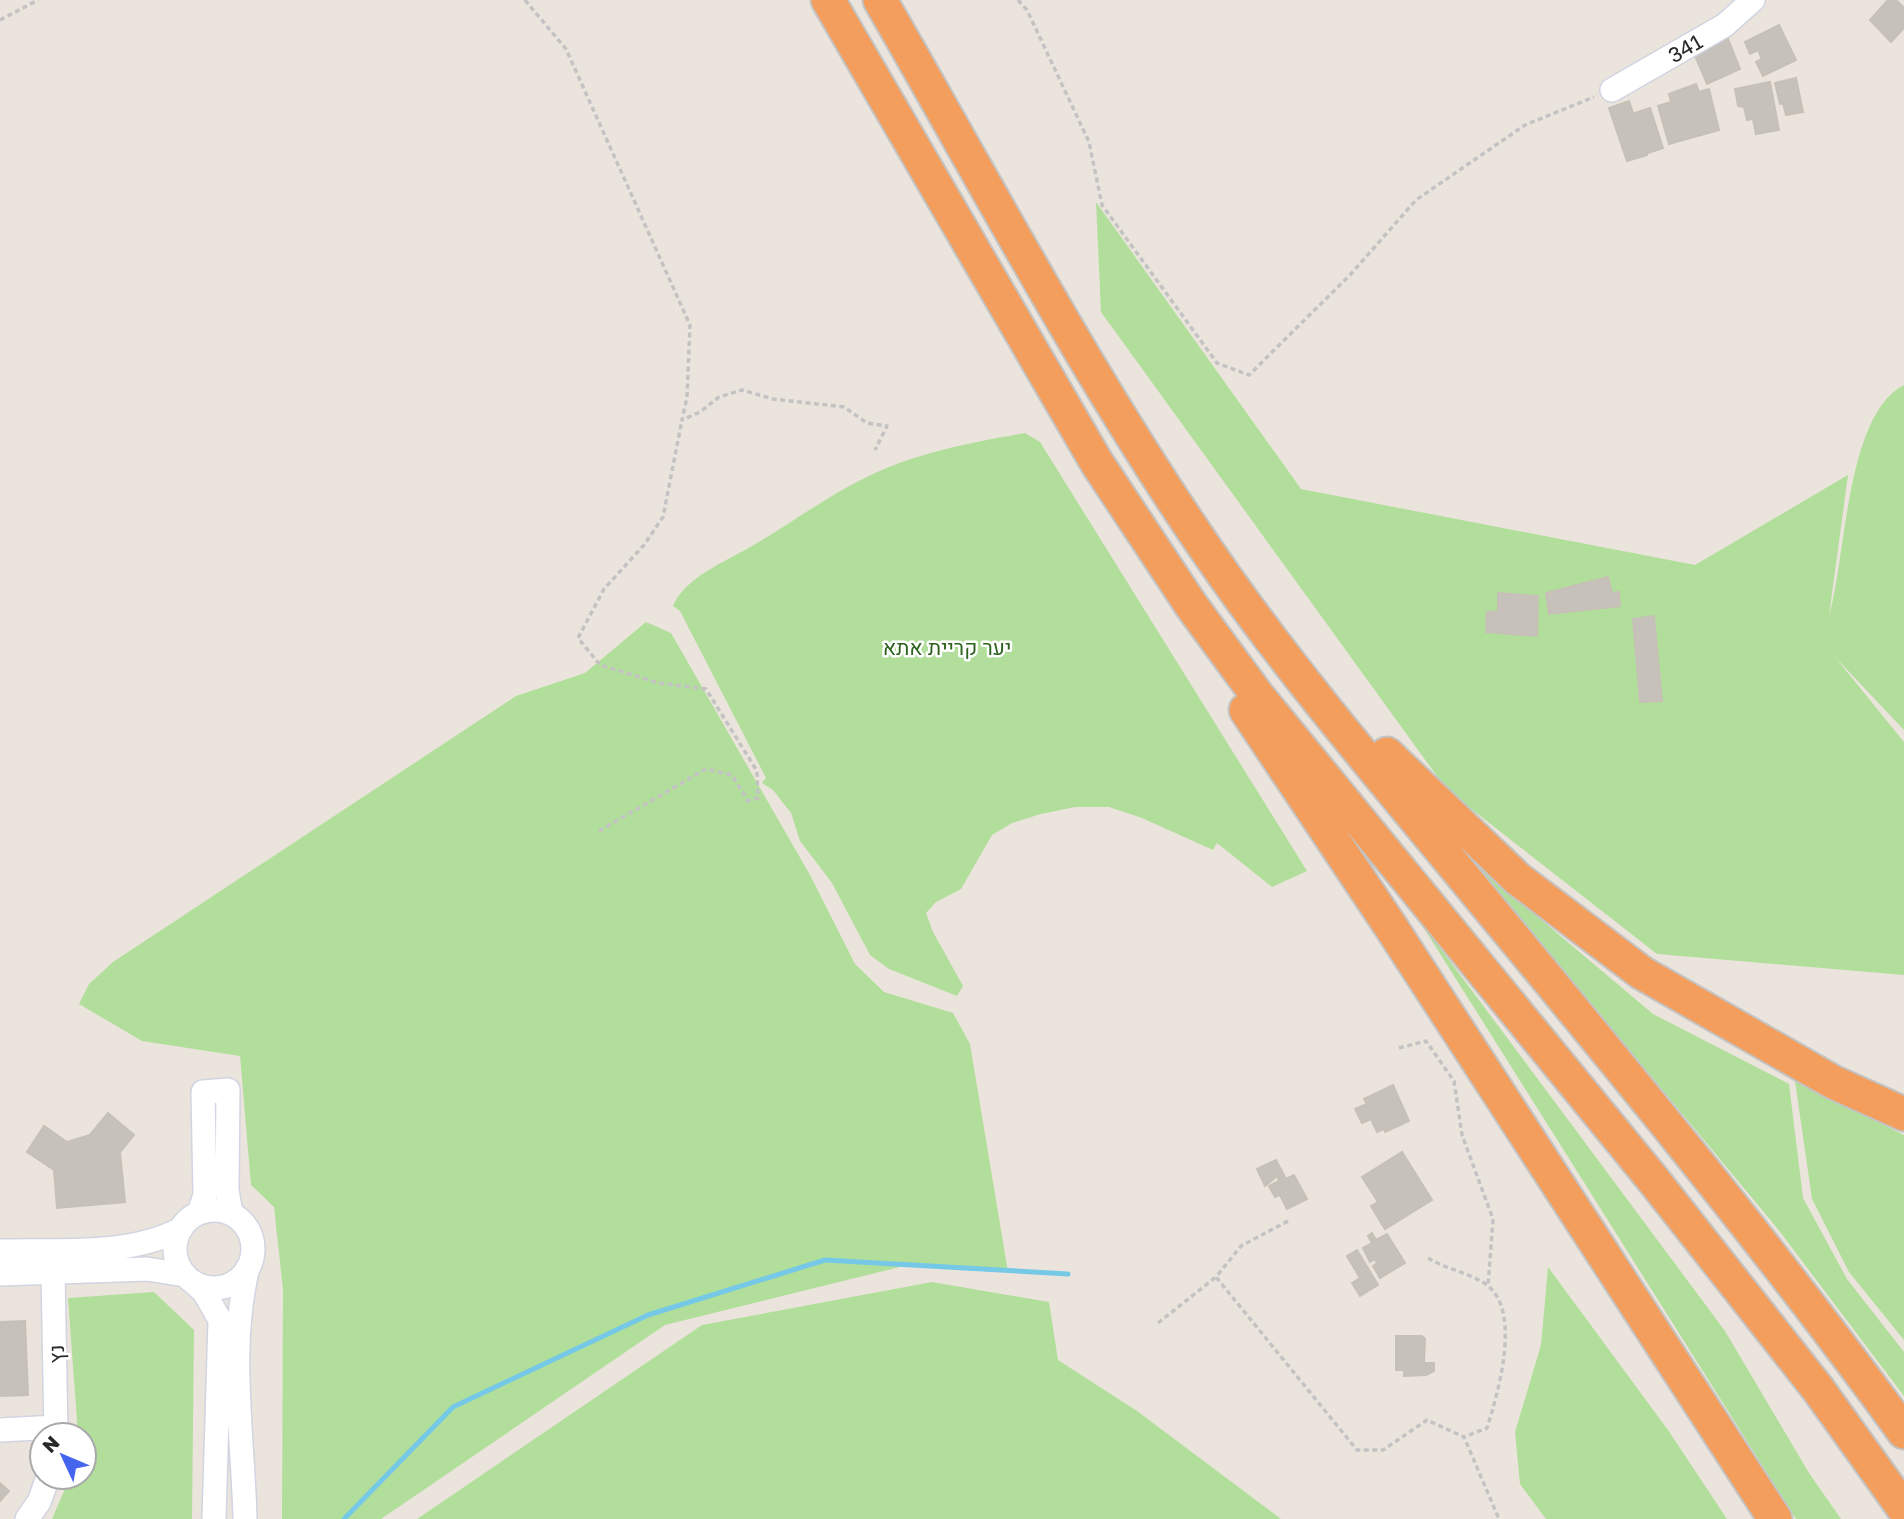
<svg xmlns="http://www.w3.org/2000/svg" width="1904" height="1519" viewBox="0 0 1904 1519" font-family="'Golos Text',Heebo,sans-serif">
<rect width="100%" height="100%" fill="#ebe4dc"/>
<path fill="#b2de9b" d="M1096,202L1301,489L1695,565L1848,475L1829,616C1846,558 1846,414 1904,385V730L1835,657L1904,742V975L1657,954L1447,790L1101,312Z
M1025,433L1040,442L1307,871L1272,887L1217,843L1213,850L1142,818L1109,807H1075L1041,814L1012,823L992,835L961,889L936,902L926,913L933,932L963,986L957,996L889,969L870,955L832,883L800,841L791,813L773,790L762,783L766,778L680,611L673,606C685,577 725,562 752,546C792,523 828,495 871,475C919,452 974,442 1025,433Z
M646,622L671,633L810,875L855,964L884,992L953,1013L970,1044L1008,1272L908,1265L665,1325L381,1519H282L283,1290L274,1207L251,1185L240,1056L142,1041L79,1004L89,984L113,962L516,696L585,673Z
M1475,864L1653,1014L1789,1084L1803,1198L1847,1279L1904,1352V1396L1777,1228Z
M1415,914L1725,1331L1809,1473L1841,1519H1796Z
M1795,1081L1904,1135V1340L1849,1272L1812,1199Z
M1548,1267L1668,1430L1727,1519H1546L1520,1484L1515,1432L1541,1345Z
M932,1282L1049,1302L1058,1360L1137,1411L1281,1519H417L702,1325Z
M154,1292L194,1330L192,1519H52L70,1477H84V1435H78L68,1298Z"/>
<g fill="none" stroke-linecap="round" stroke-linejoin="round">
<path stroke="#75c9e7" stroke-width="5" d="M344,1519L453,1407L648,1315L825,1260L1068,1274"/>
</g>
<path fill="#c6c1bb" stroke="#c6c0b6" stroke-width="2" d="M1888,0H1896L1904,8V28L1891,42L1870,20Z
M1779,25L1796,60L1763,76L1756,62L1762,59L1758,50L1750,54L1745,42Z
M1727,36L1740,69L1707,84L1693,51Z
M1796,78L1803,112L1786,115L1783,103L1780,104L1775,83Z
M1770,82L1779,130L1756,134L1753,119L1747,120L1744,107L1738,106L1735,89Z
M1696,84L1699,92L1709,89L1719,130L1669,144L1658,106L1671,102L1669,94Z
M1629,101L1647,155L1627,161L1609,108Z
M1650,108L1663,148L1648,153L1635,113Z
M1608,577L1612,593L1619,592L1620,606L1549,614L1546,593Z
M1498,593L1538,596L1537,636L1486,632L1487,612L1498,611Z
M1654,616L1662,701L1640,702L1633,619Z
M1393,1085L1409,1121L1385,1132L1384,1129L1377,1132L1371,1119L1362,1123L1355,1109L1367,1104L1364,1099Z
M108,1113L134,1135L120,1152L125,1202L57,1208L54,1170L27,1152L44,1126L67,1142L90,1135Z
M1402,1152L1432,1200L1385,1229L1371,1206L1378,1202L1362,1177Z
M1276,1160L1286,1179L1294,1175L1307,1199L1287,1209L1280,1195L1275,1197L1269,1186L1279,1181L1277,1176L1265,1186L1257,1169Z
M1372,1233L1376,1240L1387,1234L1405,1263L1380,1278L1373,1266L1377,1263L1375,1259L1370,1262L1363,1248L1372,1243L1368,1236Z
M1357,1250L1378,1285L1360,1296L1352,1283L1360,1278L1347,1256Z
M25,1321L28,1395L0,1396V1322Z
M1396,1336H1422L1425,1339L1424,1363H1434V1371L1426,1375L1404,1376V1370H1396Z
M0,1483L9,1491L0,1501Z"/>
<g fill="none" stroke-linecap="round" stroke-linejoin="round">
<defs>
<path id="minor" d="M1612,90L1725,25L1753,0
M175 1249a39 39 0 1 1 78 0a39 39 0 1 1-78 0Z
M199,1213L205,1195L203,1092L228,1090L227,1190L231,1214
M0,1251C60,1249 127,1257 181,1229
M53,1272L56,1435
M0,1274L147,1269L185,1275
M193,1282L204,1292L220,1320L214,1519
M0,1430L57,1427
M27,1519L39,1502L48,1477
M245,1519C243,1435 228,1349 248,1267"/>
<path id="highway" d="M828,0L1097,463L1191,605L1257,695L1655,1182L1818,1389L1904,1509
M880,0C992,194 1097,395 1226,578C1305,689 1394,792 1480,897C1625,1072 1770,1248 1904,1432
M1246,710L1391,927L1775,1519
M1387,754L1518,879L1642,973L1833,1082L1904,1114"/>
</defs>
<use href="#minor" stroke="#d1d4e1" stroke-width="26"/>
<use href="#highway" stroke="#c3c3c3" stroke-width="37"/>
<path stroke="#c3c3c3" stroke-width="3.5" stroke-dasharray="5 3.5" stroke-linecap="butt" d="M525,0L566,49L690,325L687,397L682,420L700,412L719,397L742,390L773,399L844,407L867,423L887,426L875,450
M1018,0L1027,10L1089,142L1102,205L1217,363L1249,375L1350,275L1416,200L1525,125L1594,97
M0,20L38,0
M599,831L706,769L732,775L748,801L758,798L757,771L706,689L659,683L600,665L578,638L604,589L644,545L663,517L682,420
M1399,1048L1426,1041L1454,1081L1462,1135L1493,1219L1488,1286
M1288,1221L1241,1246L1216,1277L1357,1450H1383L1427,1420L1464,1437L1499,1519
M1428,1258C1446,1269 1470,1273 1487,1285C1522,1312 1498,1393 1487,1428L1464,1437
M1158,1323L1216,1277"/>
<use href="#minor" stroke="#fff" stroke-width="23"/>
<use href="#highway" stroke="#f49e5d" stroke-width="33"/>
</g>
<g text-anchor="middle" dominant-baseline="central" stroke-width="5" stroke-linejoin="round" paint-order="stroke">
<g font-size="21" fill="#292929" stroke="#fff">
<text transform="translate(1685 48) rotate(-30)">341</text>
<text transform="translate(56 1354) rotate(-92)">נץ</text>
</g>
<g font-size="21" fill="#2c621e" stroke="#fff">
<text x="947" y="647">יער קריית אתא</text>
</g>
</g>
<g transform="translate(63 1456) rotate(314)"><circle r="33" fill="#ffffff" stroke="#a9a9a9" stroke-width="2"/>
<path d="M0-5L12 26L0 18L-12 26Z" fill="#4565ef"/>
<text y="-10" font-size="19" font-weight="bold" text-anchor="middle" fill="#292929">N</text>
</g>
</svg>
